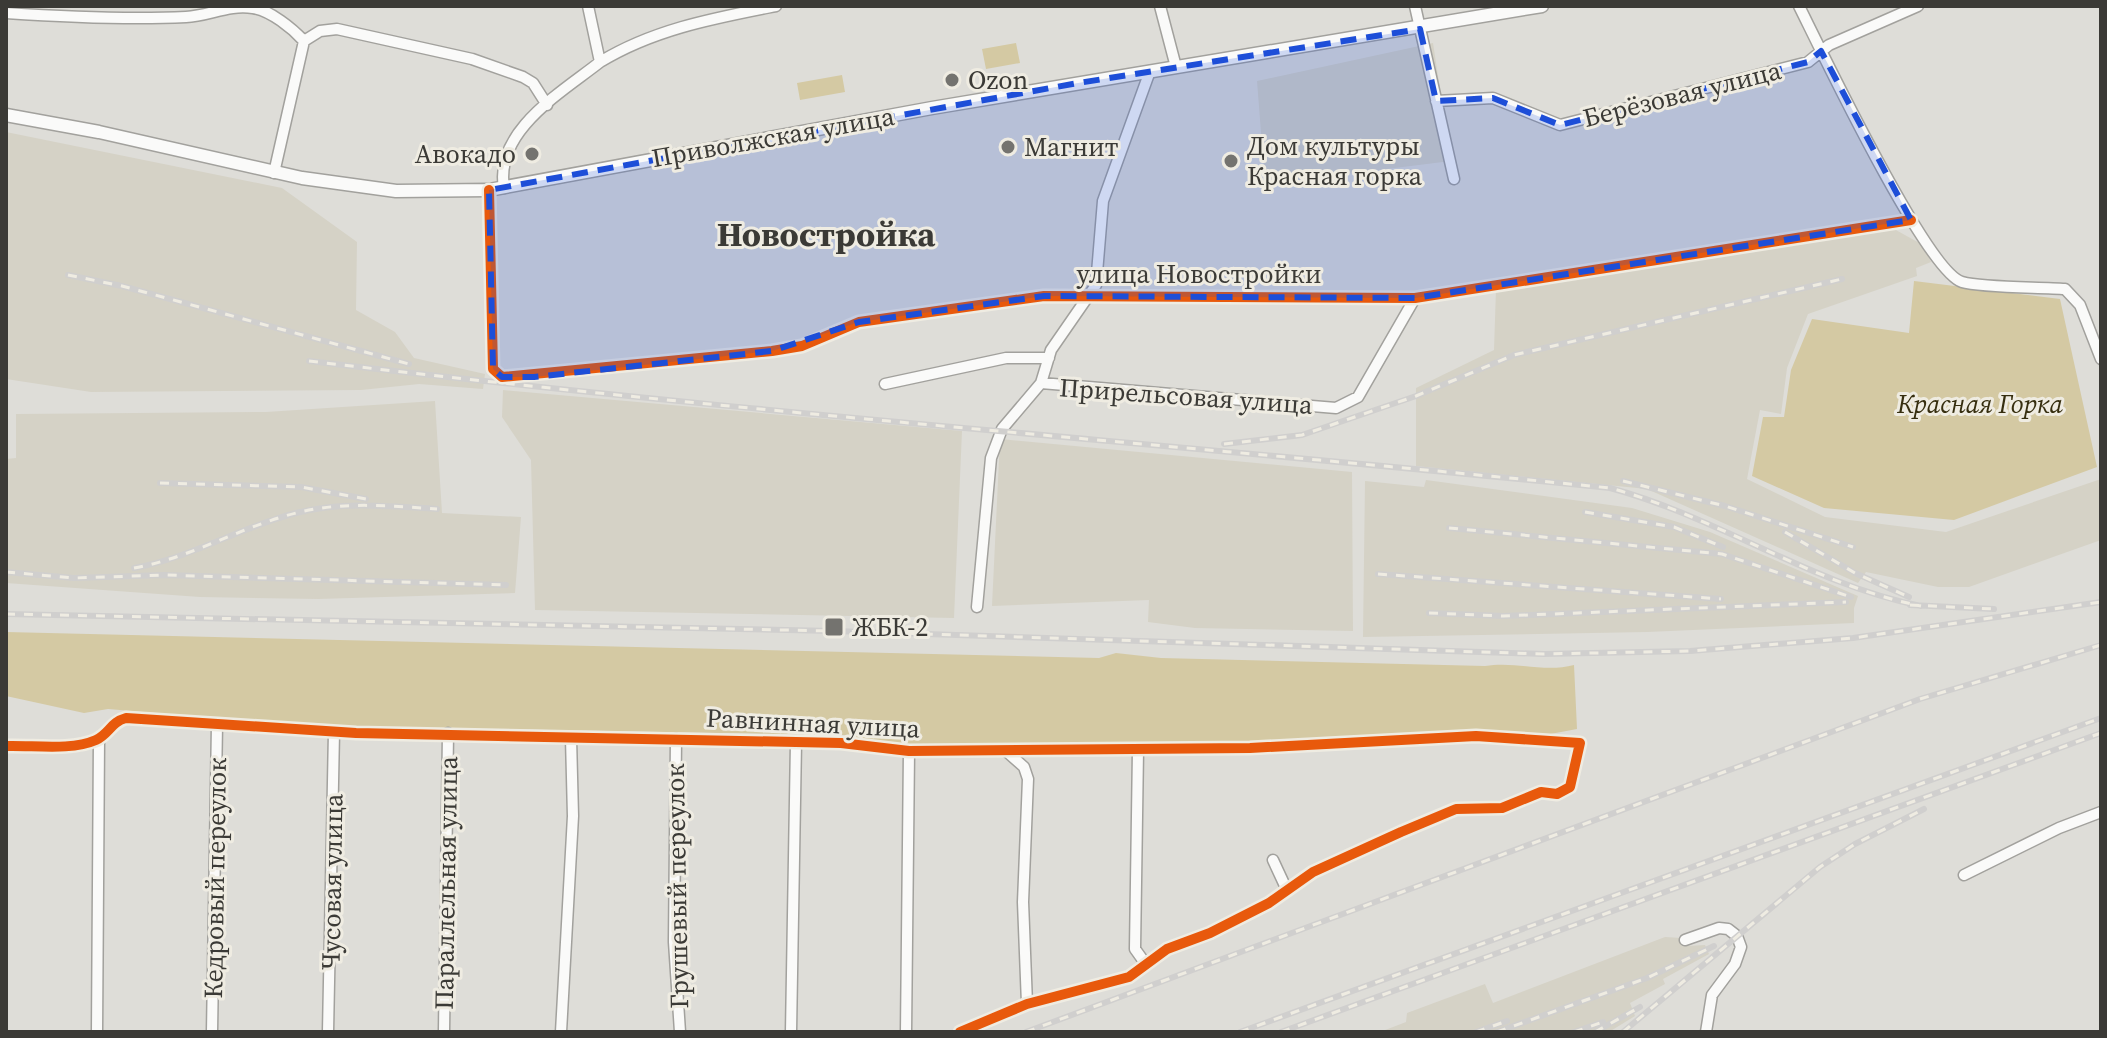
<svg xmlns="http://www.w3.org/2000/svg" width="2107" height="1038" viewBox="0 0 2107 1038" font-family="'Source Serif 4',serif">
<rect width="100%" height="100%" fill="#deddd8"/>
<path fill="#d5d2c6" d="M1433,43L1451,161L1265,184L1257,81Z
M6,132L282,188L357,242L356,310L395,332L414,358L485,374L483,389L419,384L361,390L91,392L6,379Z
M1894,229L1923,245L1931,262L1916,268L1917,276L1808,314L1787,368L1781,414L1760,410L1747,479L1825,517L1946,532L2101,479V540L1969,587H1938L1866,572L1858,583L1647,489L1416,466V388L1494,350L1496,289Z
M503,390L962,431L954,618L535,610L531,460L502,417Z
M435,401L442,513L521,517L515,593L318,599L200,597L6,583V459L16,458V414L266,412Z
M1000,439L1352,472L1353,631L1195,628L1148,622L1149,600L992,606Z
M1426,480L1632,508L1710,532L1858,596L1854,608V623L1647,632L1363,637L1365,481L1424,487Z
M1665,937L1682,938L1687,946L1705,945L1709,954L1663,979L1665,984L1630,1003L1635,1016L1609,1032H1380L1406,1022L1407,1013L1485,984L1493,1003Z"/>
<path fill="#d4c9a3" d="M1016,43L1020,63L986,69L982,49Z
M842,75L845,92L800,100L797,83Z
M1914,281L2060,299L2097,467L1954,520L1824,508L1752,476L1763,417H1784L1791,370L1812,319L1909,333Z
M6,632L1099,658L1116,653L1161,658L1485,666C1517,661 1544,673 1574,665L1577,729L1545,735L1476,731L1207,743L910,747L843,735L310,726L108,709L84,713L6,696Z"/>
<g fill="none" stroke-linecap="round" stroke-linejoin="round">
<defs>
<path id="minor" d="M588,6L600,62C654,29 715,18 776,6
M1160,6L1176,67
M1415,6L1454,179
M1799,6C1821,50 1926,271 1962,282C1983,288 2040,287 2065,289L2080,305L2101,359
M6,13C66,17 126,20 186,17C209,16 229,4 253,8C271,11 292,28 304,41L320,31L337,29L472,59L523,77L533,83L547,105
M1436,101L1493,98L1560,125L1808,62L1829,45L1918,6
M274,173L304,41
M504,188C494,131 562,92 600,62
M489,190L493,369L502,377L772,351L802,346L859,322L1044,296L1415,298L1911,220
M1041,383L1336,408L1358,397L1415,298
M885,384L1006,358H1049
M977,607L991,458L1002,429L1041,383L1051,350L1096,285L1103,201L1150,71
M676,739L674,942L680,1032
M6,746C33,745 71,751 96,740C109,734 111,722 126,718L356,733L841,743L909,751L1250,748L1476,736L1580,743L1570,787L1557,794L1541,792L1502,808L1456,809L1401,832L1313,872L1269,903L1210,933L1167,949L1129,977L1027,1004L960,1032
M1138,750L1135,949L1145,963
M1006,751L1024,767L1028,779L1023,902L1027,1004
M1273,860L1286,888
M1964,875L2059,828L2101,812
M1685,940L1719,928L1728,929L1737,936L1741,947L1735,964L1712,995L1706,1032
M97,1032L99,739
M212,1032L217,724
M328,1032L334,732
M444,1032L448,733
M561,1032L573,816L571,738
M791,1032L796,742
M906,1032L909,751"/>
<path id="major" d="M6,115L99,132L302,178L396,191L489,190L932,108L1542,6"/>
</defs>
<use href="#minor" stroke="#a2a19d" stroke-width="13"/>
<use href="#major" stroke="#a2a19d" stroke-width="15"/>
<use href="#minor" stroke="#fafaf9" stroke-width="10"/>
<use href="#major" stroke="#fafaf9" stroke-width="12"/>
<defs>
<path id="rail" d="M68,275L122,286L409,364
M309,361C741,413 1177,444 1610,488C1718,517 1811,584 1921,606
M1224,444L1302,435L1416,396L1514,355L1842,279
M1623,481L1725,506L1853,547
M160,483L301,487L366,499
M1585,512L1674,527L1723,547
M1449,528L1722,554L1851,597
M1785,532L1855,573L1909,597
M134,568C191,558 240,527 296,513C342,501 391,506 437,509
M6,572L74,578L164,575L506,585
M1378,574L1721,599
M1910,605L1994,609
M1429,613L1503,616L1846,602
M6,614L834,631L1544,654L1690,651L1853,638L2101,602
M1026,1032L1920,699L2101,645
M1240,1032L2101,718
M1281,1032L2101,733
M1476,1032L1507,1021
M1497,1032L1647,978L1714,946
M1574,1032L1603,1022
M1595,1032L1640,1007
M1623,1032L1820,867L1855,844L1924,809"/>
</defs>
<use href="#rail" stroke="#d0cfce" stroke-width="6"/>
<use href="#rail" stroke="#efece2" stroke-width="3" stroke-dasharray="9" stroke-linecap="butt"/>
<defs>
<path id="cycleway" d="M489,190L493,369L502,377L772,351L802,346L859,322L1044,296L1415,298L1911,220
M6,746C33,745 71,751 96,740C109,734 111,722 126,718L356,733L841,743L909,751L1250,748L1476,736L1580,743L1570,787L1557,794L1541,792L1502,808L1456,809L1401,832L1313,872L1269,903L1210,933L1167,949L1129,977L1027,1004L960,1032"/>
</defs>
<use href="#cycleway" stroke="#efece2" stroke-width="15"/>
<use href="#cycleway" stroke="#e8590c" stroke-width="10"/>
</g>
<path fill="#1d4ed8" fill-opacity="0.2" stroke="#1d4ed8" stroke-width="6" stroke-dasharray="16 10" stroke-linejoin="round" d="M1420,29L1436,101L1493,98L1560,125L1808,62L1821,51L1911,220L1415,298L1044,296L859,322L772,351L534,377H502L493,369L489,190L1078,83Z"/>
<g fill="#74736f" stroke="#efece2" stroke-width="3">
<circle cx="952" cy="80" r="8"/>
<circle cx="1008" cy="147" r="8"/>
<circle cx="532" cy="154" r="8"/>
<circle cx="1231" cy="161" r="8"/>
<rect x="824" y="617" width="20" height="20" rx="4"/>
</g>
<g text-anchor="middle" dominant-baseline="central" stroke-width="6" stroke-linejoin="round" paint-order="stroke">
<g font-size="26" fill="#3b3a36" stroke="#efece2" text-anchor="start">
<text x="968" y="80">Ozon</text>
<text x="1247" y="146">Дом культуры<tspan x="1247" dy="30">Красная горка</tspan></text>
<text x="1024" y="147">Магнит</text>
<text x="516" y="154" text-anchor="end">Авокадо</text>
<text x="852" y="627">ЖБК-2</text>
</g>
<g font-size="26" fill="#3b3a36" stroke="#efece2">
<text transform="translate(1682 94) rotate(-14)">Берёзовая улица</text>
<text transform="translate(773 137) rotate(-10)">Приволжская улица</text>
<text x="1199" y="274">улица Новостройки</text>
<text transform="translate(1186 396) rotate(4)">Прирельсовая улица</text>
<text transform="translate(813 723) rotate(3)">Равнинная улица</text>
<text transform="translate(215 878) rotate(-89)">Кедровый переулок</text>
<text transform="translate(332 882) rotate(-89)">Чусовая улица</text>
<text transform="translate(446 883) rotate(-89)">Параллельная улица</text>
<text transform="translate(677 886) rotate(-91)">Грушевый переулок</text>
</g>
<g font-size="26" font-style="italic" fill="#362e0f" stroke="#efece2">
<text x="1980" y="404">Красная Горка</text>
</g>
<g font-size="34" font-weight="bold" fill="#3b3a36" stroke="#efece2">
<text x="826" y="234">Новостройка</text>
</g>
</g>
<rect width="2107" height="1038" fill="none" stroke="#3b3a36" stroke-width="16"/>
</svg>
